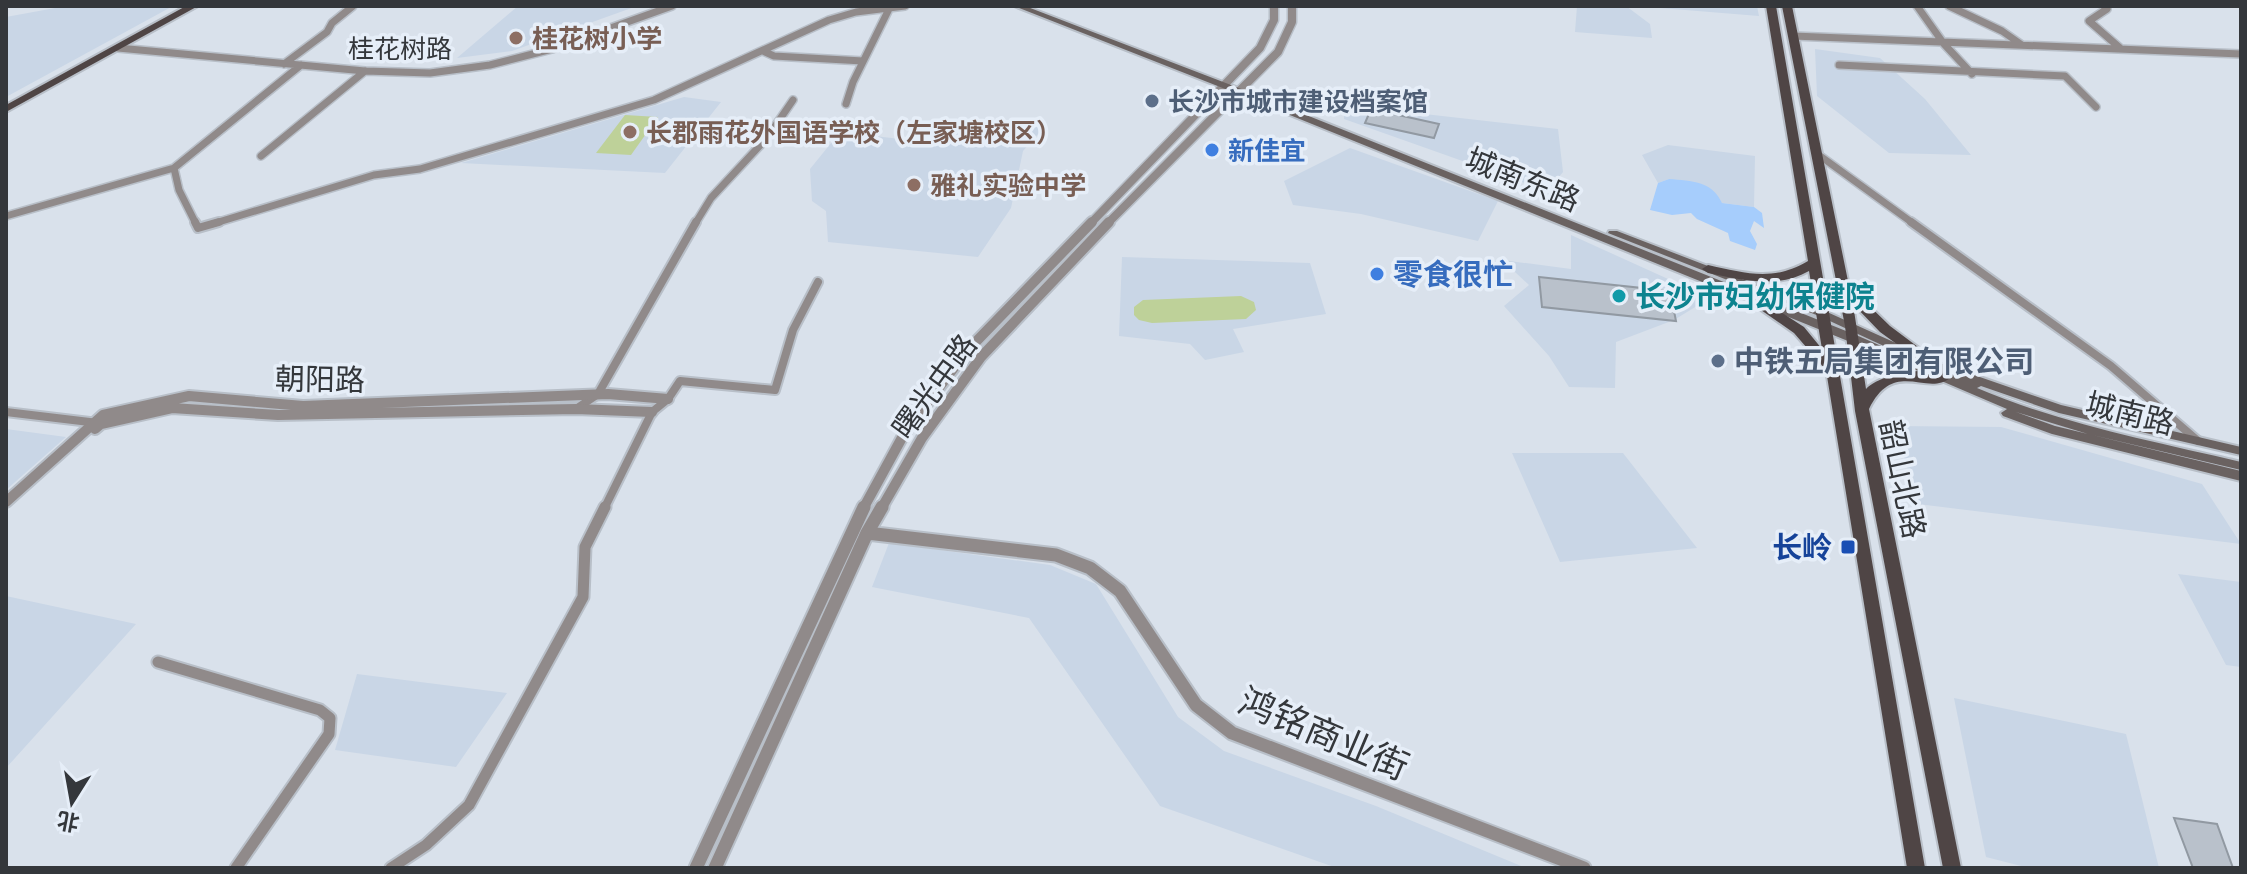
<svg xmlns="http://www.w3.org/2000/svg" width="2247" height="874" viewBox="0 0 2247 874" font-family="'Titillium Web','Noto Sans SC',sans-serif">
<rect width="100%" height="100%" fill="#d9e1eb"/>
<path fill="#c9d6e6" d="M66,6H173L6,97V17Z
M518,6H637L512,51L457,58Z
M1577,6H1626L1650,24L1652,38L1575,32Z
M1636,6H1757L1759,16Z
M1815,49L1880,58L1925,99L1971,155L1889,153L1817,96Z
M684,97L721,102L665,173L461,163Z
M1345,105L1558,129L1563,172L1547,191L1344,119Z
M951,120L1046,125L1023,151L1011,208L978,257L828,242L826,211L812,201L810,169L840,132L926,142Z
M1668,145L1755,156L1754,207L1722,203L1669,179L1658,183L1642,155Z
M1350,148L1498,201L1478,241L1361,214L1293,205L1284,181Z
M1571,235L1710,298L1674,320L1616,342L1615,388L1569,387L1549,356L1504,306L1529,285L1502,260L1571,269Z
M1122,257L1310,263L1326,314L1233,329L1244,352L1205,360L1190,344L1119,336Z
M1895,426L2001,427L2202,484L2241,544L1918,504Z
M6,429L66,437L6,490Z
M1512,453H1623L1697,548L1560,562Z
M889,543L1050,565L1096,584L1178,717L1224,751L1376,806L1526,868H1337L1160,806L1029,618L872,587Z
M2178,574L2241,582V667L2226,665Z
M6,596L136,624L6,768Z
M357,674L507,693L456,767L335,750Z
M1954,698L2126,734L2159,868H2029L1986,857Z"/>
<path fill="#bed199" d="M625,115L658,117L631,155L596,153Z
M1241,296L1254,302L1256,310L1246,319L1152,323L1139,320L1134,315V307L1143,300Z"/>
<path fill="#a6cdfc" d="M1669,179C1692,181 1712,181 1722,203L1754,207L1762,213L1764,228L1754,221L1750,231L1757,244L1755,250L1730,241L1728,233L1697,219L1691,213L1672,215L1650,210L1658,183Z"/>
<path fill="#b9c1cb" stroke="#9199a2" stroke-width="2" d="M1371,109L1439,124L1434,138L1365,123Z
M1539,277L1670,291L1676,321L1542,307Z
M2174,818L2217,824L2233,868H2193Z"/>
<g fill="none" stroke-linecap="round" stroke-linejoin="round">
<defs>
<path id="minor-far2" d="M1917,6L1944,44L1972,74
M1949,6L2002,31L2022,45
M2104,6L2107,9L2089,21L2120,48
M1793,36L2241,54
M118,48L365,71L430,73L490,65L552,49L672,6
M763,51L774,56L863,61
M284,64L327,32L332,23L353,6
M1839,65L2065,76L2096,107
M846,104L853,82L890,7
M1816,153L1914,224
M261,156L365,71
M6,216L174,168
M196,224L179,190L174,168L301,65
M212,224L374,175L420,169L654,100L829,20L856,12L905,6
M695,224L711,198L767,138L793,100"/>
<path id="minor-far1" d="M195,222L198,228L219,222
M1911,222L2111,366L2198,441
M576,409L598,394L696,222
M6,412L98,423
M604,509L652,412L668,399L680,381L775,390L793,330L818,282"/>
<path id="minor" d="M158,662L320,710L330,718L329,734L236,868
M391,868L426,845L469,805L583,597L585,547L605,507"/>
<path id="tertiary-far2" d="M1090,224L1260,48L1274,20V6
M1107,224L1278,52L1292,22V6"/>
<path id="tertiary-far1" d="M95,429L101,424L172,408L278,415L576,409L652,412
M6,502L103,415L189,396L303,406L608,394L668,399
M863,509L904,434L965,353L1092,222
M881,509L922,438L981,357L1109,222"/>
<path id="tertiary" d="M867,533L1056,555L1090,568L1120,591L1196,705L1232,733L1584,868
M696,868L864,507
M715,868L867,533L882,507"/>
<path id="secondary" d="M1014,6H1025L1244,90L1856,335L1925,365L1819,316L1608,233L1609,231H1617L1827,312L1967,375H1974L2061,405L2241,447V455L2059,413L1981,386L1977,388C2061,424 2152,441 2241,462V470L2088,434L2016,412L2055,426L2241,471V481L2052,434L2003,416L2001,413L2007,409L1848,341L1238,94Z"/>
<path id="primary" d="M186,6H198L6,112V105Z
M1766,6H1776L1925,868H1907L1826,370L1794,333L1738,294L1740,291H1748L1804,327L1822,349L1809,271C1777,289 1743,280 1708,273L1702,269L1708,265C1745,273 1773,282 1808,261Z
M1782,6H1792L1849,286L1890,326L1942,365L1940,368H1930L1880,332L1853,304L1866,389C1881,373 1933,364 1950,378C1927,397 1894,358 1869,409L1961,868H1943L1855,411L1845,326Z"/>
</defs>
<use href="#minor-far2" stroke="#b8bfc8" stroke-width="10"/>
<use href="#minor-far1" stroke="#b8bfc8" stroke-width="12"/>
<use href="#minor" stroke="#b8bfc8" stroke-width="15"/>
<use href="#tertiary-far2" stroke="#b8bfc8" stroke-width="11"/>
<use href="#tertiary-far1" stroke="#b8bfc8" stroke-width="14"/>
<use href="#tertiary" stroke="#b8bfc8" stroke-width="17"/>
<use href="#secondary" stroke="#b8bfc8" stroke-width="4"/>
<use href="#primary" stroke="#b8bfc8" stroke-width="4"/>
<use href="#minor-far2" stroke="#908a8a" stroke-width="7"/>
<use href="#minor-far1" stroke="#908a8a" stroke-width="8"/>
<use href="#minor" stroke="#908a8a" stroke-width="11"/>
<use href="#tertiary-far2" stroke="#908a8a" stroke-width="8"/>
<use href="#tertiary-far1" stroke="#908a8a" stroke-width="10"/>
<use href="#tertiary" stroke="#908a8a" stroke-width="13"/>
<use href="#secondary" fill="#6a6261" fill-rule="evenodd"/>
<use href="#primary" fill="#4f4545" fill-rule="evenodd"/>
</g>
<g fill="#8d6e63" stroke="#e6eef8" stroke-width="3">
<circle cx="516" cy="38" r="8"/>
<circle cx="630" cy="132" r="8"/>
<circle cx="914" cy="185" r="8"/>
</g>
<g fill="#5c6f8a" stroke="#e6eef8" stroke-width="3">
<circle cx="1152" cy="101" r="8"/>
<circle cx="1718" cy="361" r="8"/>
</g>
<g fill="#3f7fe0" stroke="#e6eef8" stroke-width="3">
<circle cx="1212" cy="150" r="8"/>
<circle cx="1377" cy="274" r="8"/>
</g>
<circle fill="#0f9aa8" stroke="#e6eef8" stroke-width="3" cx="1619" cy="296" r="8"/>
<rect fill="#1a4fb4" stroke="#e6eef8" stroke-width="3" x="1840" y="539" width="16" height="16" rx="4"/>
<g text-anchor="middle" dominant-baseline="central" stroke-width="7" stroke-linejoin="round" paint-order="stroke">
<g font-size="26" font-weight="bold" fill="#785e54" stroke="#e6eef8" text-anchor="start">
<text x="532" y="38">桂花树小学</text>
<text x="646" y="132">长郡雨花外国语学校（左家塘校区）</text>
<text x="930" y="185">雅礼实验中学</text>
</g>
<g font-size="26" fill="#34373b" stroke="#e6eef8">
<text x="400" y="48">桂花树路</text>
</g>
<g font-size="26" font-weight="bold" fill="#4e5e75" stroke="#e6eef8" text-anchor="start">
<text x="1168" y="101">长沙市城市建设档案馆</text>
</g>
<g font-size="26" font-weight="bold" fill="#366cbe" stroke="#e6eef8" text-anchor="start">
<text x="1228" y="150">新佳宜</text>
</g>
<g font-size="30" fill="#34373b" stroke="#e6eef8">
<text transform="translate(1523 179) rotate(22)">城南东路</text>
<text transform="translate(320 379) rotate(1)">朝阳路</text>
<text transform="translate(934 386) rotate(-54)">曙光中路</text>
<text transform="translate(2130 413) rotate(14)">城南路</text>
<text transform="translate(1903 479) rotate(78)">韶山北路</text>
</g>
<g font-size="30" font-weight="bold" fill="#366cbe" stroke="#e6eef8" text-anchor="start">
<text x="1393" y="274">零食很忙</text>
</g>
<g font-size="30" font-weight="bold" fill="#0d838f" stroke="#e6eef8" text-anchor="start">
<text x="1635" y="296">长沙市妇幼保健院</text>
</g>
<g font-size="30" font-weight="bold" fill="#4e5e75" stroke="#e6eef8" text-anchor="start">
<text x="1734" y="361">中铁五局集团有限公司</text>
</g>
<g font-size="30" font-weight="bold" fill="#164399" stroke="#e6eef8" text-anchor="end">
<text x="1832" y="547">长岭</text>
</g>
<g font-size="36" fill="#34373b" stroke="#e6eef8">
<text transform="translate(1324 733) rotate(23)">鸿铭商业街</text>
</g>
</g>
<rect width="2247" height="874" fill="none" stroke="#34373b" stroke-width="16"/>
<g transform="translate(72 802) rotate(191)" stroke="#e6eef8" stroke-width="6" paint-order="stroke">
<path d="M0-6L14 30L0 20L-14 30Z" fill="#34373b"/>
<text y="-12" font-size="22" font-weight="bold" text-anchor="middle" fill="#34373b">北</text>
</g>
</svg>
